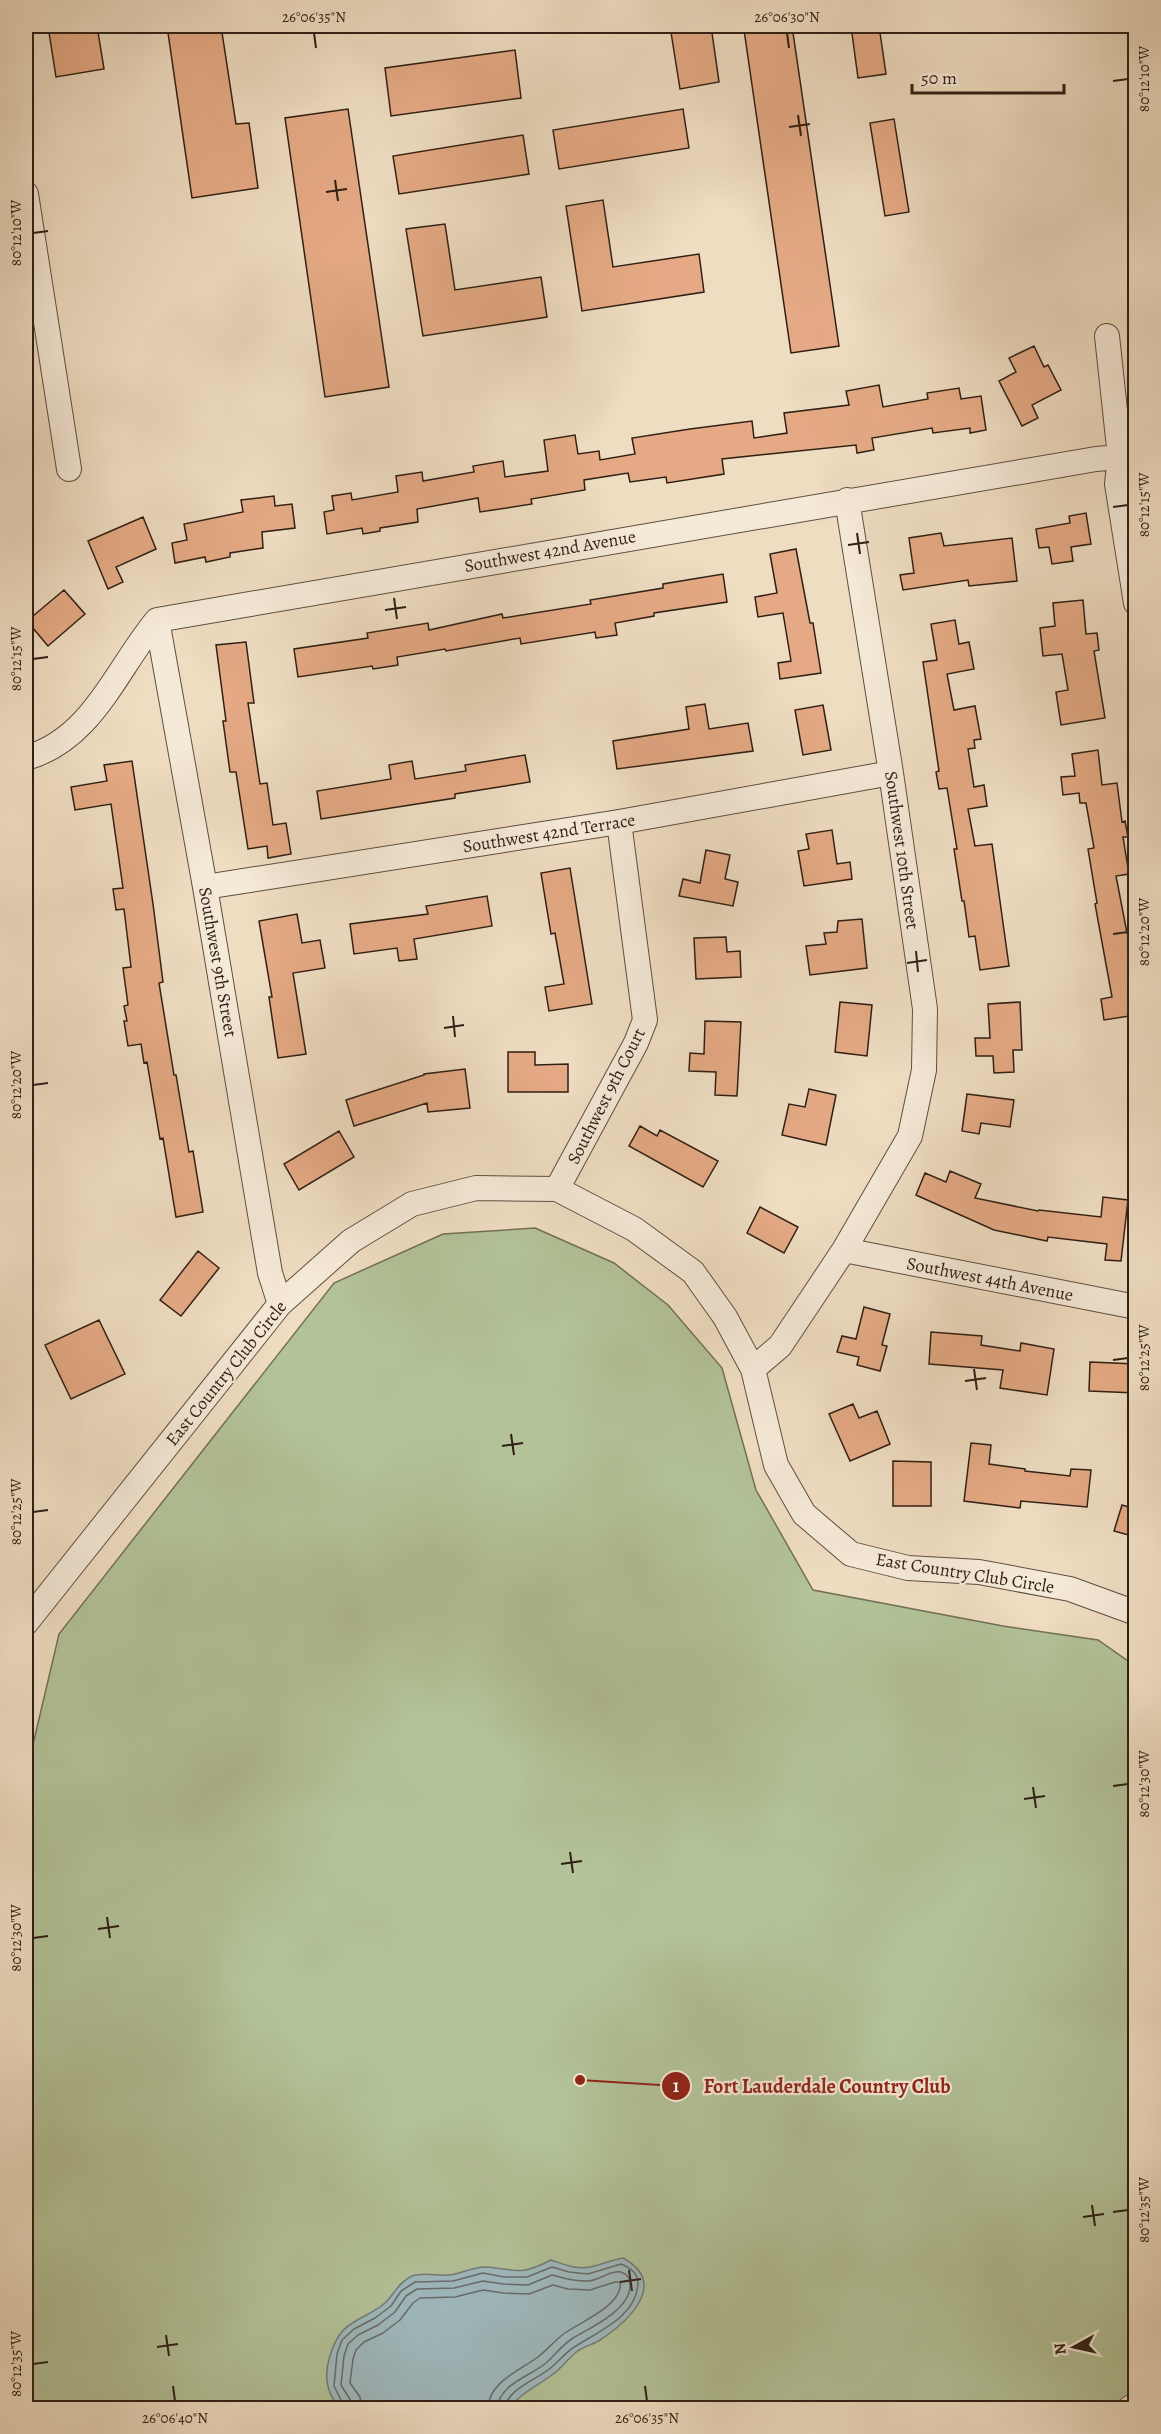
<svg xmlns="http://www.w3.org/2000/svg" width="1161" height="2434" viewBox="0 0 1161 2434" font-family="Alegreya,serif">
<rect width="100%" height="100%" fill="#efddc2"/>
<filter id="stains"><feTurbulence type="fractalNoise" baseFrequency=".00333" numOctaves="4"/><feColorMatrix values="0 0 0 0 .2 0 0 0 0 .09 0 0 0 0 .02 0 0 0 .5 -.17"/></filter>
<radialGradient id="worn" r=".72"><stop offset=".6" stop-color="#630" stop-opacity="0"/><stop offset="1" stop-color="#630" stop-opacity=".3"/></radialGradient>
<path fill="#b3c298" stroke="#717056" stroke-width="1.5" d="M535,1228L614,1263L668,1305L722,1368L756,1490L813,1590L1003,1626L1098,1640L1135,1666L1136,2386L1116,2408H26V1774L59,1634L334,1283L443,1234Z"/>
<path fill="#9fb9be" stroke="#727b7a" stroke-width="1.5" d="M623,2258C669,2283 629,2321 600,2340C594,2344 586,2346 579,2350C569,2357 562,2368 552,2375C537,2386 521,2393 509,2408H342C336,2403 331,2398 329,2390C322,2370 333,2335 351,2324C362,2316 376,2312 386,2302C395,2293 399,2282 412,2276C422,2272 438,2276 449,2275C461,2274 473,2267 485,2267C517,2269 518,2277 551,2260C563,2264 577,2270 590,2267C601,2265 611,2260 623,2258Z"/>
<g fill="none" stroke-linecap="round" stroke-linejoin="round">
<path stroke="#676c6a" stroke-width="1.5" d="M345,2408L334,2386L337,2354L342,2340L354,2329L375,2318L391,2306L401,2291L415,2282L453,2281L483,2273L504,2277H527L552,2267L569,2272L588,2274L621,2264C630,2268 638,2273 638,2283C637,2316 599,2331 576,2346C565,2352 558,2363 548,2370C535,2380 507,2390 505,2408
M353,2408L351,2401L341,2385L344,2356L348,2344L358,2335L378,2325L395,2312L406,2296L417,2289L454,2288L483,2281L503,2284L528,2285L552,2275C564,2278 575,2282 588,2281C599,2281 612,2268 623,2273C628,2275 630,2279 630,2284C632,2309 590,2328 573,2338C562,2345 555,2355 546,2363C534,2373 518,2378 507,2389C502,2394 498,2401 497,2408
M362,2408L360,2397L350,2383L353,2359L356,2350L364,2342L383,2333L400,2320L413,2303L420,2298L455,2297L483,2290L503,2293L529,2294L553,2285L568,2289L590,2290L615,2282H620C624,2305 580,2322 565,2333C555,2340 547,2350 538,2357C519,2371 489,2382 488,2408"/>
</g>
<path fill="#e5aa85" stroke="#2f1f15" stroke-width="1.5" d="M48,26H97L104,69L56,77Z
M167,26H221L236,124L249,123L258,188L192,198Z
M670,26H711L719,82L680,89Z
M774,26H792L839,346L791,353L744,30Z
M851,26H879L886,74L858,78Z
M515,50L521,98L391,116L385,68Z
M348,109L389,387L325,397L285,118Z
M683,109L689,148L559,169L553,130Z
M894,119L909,212L885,216L870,123Z
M523,135L529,174L399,194L393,156Z
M603,200L613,267L699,254L704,292L582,311L566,206Z
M445,224L455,290L541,277L547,317L423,336L406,229Z
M1034,346L1044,367L1048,365L1061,390L1032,405L1038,418L1022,426L999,381L1016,372L1009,358Z
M879,385L883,407L928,399L927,393L959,388L961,399L981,396L986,430L970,433V428L933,433L932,428L872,438L874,450L857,453L856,445L722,459L724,474L667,483L666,477L630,482L628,473L584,480L585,490L531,499L532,504L480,512L478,498L417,509L418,522L380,528V531L363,534L362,528L327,534L324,512L334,510L332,496L351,493L352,500L398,492L396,476L422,472L423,481L474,472L473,466L503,461L505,477L548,471L544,440L575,435L578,454L599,451L600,460L635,454L632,438L690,429L752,421L754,438L787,433L784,413L849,405L846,391Z
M274,496L275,506L292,504L295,528L262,532L263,548L230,553V557L206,562L205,557L175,563L172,543L187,540L184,524L243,512L241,500Z
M1086,513L1091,544L1071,547L1073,561L1052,564L1049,547L1039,548L1036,529L1070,523L1069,516Z
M143,517L156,549L116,567L123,582L108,589L88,541Z
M941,533L944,546L1012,538L1017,581L969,586L968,580L903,590L900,575L914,573L909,538Z
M796,549L810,623H813L821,673L780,679L778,663L791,661L783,613L758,617L755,597L777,593L770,554Z
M723,574L727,602L654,613V616L615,623L617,635L596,638L595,632L521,644L520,638L446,651L445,649L397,657L398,665L373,669L372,666L298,677L294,649L368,638L367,633L428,623L429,630L502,614L503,618L591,604L590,600L663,588V584Z
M64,590L85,614L48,646L27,621Z
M1083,600L1086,634L1097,633L1099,650L1094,651L1105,718L1061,725L1056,692L1068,690L1062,654L1043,656L1040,628L1055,626L1053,603Z
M955,620L959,644L969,642L974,669L947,674L954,710L975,706L981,739L974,740L975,748L968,749L974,787L984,785L987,806L968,809L975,846L992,844L1009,966L980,970L975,936L969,937L964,901H962L954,849H957L947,788L939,789L936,772L939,771L923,662L937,660L931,624Z
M246,642L254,703H248L260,784L267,783L273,825L286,823L291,854L268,858L267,846L248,849L236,772H230L223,721H226L216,645Z
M705,704L709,729L748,723L753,751L617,769L613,741L689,729L686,707Z
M823,705L831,750L803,755L795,710Z
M1098,750L1102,785L1117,783L1122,822L1125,821L1128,837H1123L1129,874L1116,876L1127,933L1136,931V1015L1104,1020L1101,999L1112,997L1095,904L1097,903L1088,849L1094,848L1086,803H1080L1079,793L1063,795L1061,777L1075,776L1072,754Z
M525,755L530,782L455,794V798L321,819L317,791L391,779L389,765L412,761L415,779L466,771L465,765Z
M132,761L153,904L163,982L159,983L174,1075H176L189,1152L193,1151L203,1212L176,1217L163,1138L160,1139L147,1062L144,1063L141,1044L128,1046L124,1021H127L124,1006L128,1005L123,968L131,967L124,909L116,910L113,889L123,888L111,804L75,810L71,787L107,781L104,765Z
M832,830L837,864L850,862L852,879L804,886L798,851L809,849L806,834Z
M706,850L730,855L725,879L738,882L733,906L679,896L683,879L700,883Z
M570,868L592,1004L549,1011L545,987L564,984L555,933L551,934L541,873Z
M487,896L492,926L414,939L417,959L399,961L397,948L354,954L350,924L428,914L426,906Z
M297,914L302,943L320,940L325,968L293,973L306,1054L278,1058L269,997H272L259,921Z
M862,919L867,968L810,975L806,946L826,944L824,933L837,932L838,921Z
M726,937L727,952L740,951L741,977L696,979L694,938Z
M840,1002L872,1005L867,1056L835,1052Z
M1020,1002L1022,1050H1013L1014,1072L994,1073L993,1056H976L975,1038H990L988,1004Z
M705,1021L741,1022L737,1096L715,1095L716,1072L689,1071L690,1053L704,1054Z
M508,1052H535V1065L568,1064V1092H508Z
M465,1069L470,1108L428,1112L427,1103L354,1126L346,1100L424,1075V1074Z
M809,1089L836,1095L826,1145L782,1135L789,1104L805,1107Z
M967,1094L1014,1100L1010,1127L981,1123L979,1134L962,1131Z
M640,1126L657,1136L660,1130L718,1161L703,1187L629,1146Z
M339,1131L354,1157L299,1190L284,1164Z
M950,1171L981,1184L975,1198L1038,1211L1039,1210L1101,1217L1103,1197L1128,1200L1121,1261L1105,1260L1107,1244L1048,1237L1047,1241L994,1230L916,1195L925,1173L946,1182Z
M760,1207L798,1227L784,1253L747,1233Z
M198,1251L219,1268L181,1316L160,1300Z
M864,1307L890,1314L882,1345L887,1346L880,1371L857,1365L859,1357L837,1352L842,1336L856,1339Z
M99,1320L125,1374L71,1399L45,1345Z
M931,1332L982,1336L981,1345L1020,1351L1021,1343L1054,1349L1047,1395L1000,1388L1003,1370L929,1364Z
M1090,1362L1136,1364V1393L1089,1391Z
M853,1404L859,1418L877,1411L890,1444L850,1461L829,1414Z
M971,1443L991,1445L989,1464L1025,1469V1471L1070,1476L1071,1469L1091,1470L1087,1507L1021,1501L1020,1508L964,1501Z
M893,1461L931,1462V1506H893Z
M1122,1505L1136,1509V1537L1114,1531Z"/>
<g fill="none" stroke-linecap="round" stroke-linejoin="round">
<defs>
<path id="minor" d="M26,194L69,469
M1107,336L1120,457L1117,484L1136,603
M157,620L205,887L270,1273L280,1304
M26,758C93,739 116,669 157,620L1096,459L1120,457L1136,463
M205,887L619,822L891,773
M557,1189L636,1043L645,1020L619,822
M844,1250L1136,1307
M753,1369L780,1346L844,1250L910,1136L924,1070L925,1009L891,773L847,500
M26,1623L280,1304L351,1241L412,1204L476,1188L557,1189L634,1229L693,1272L725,1317L753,1369L776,1465L804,1514L851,1554L908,1568L979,1572L1070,1589L1136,1613
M1130,2408L1136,2404"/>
</defs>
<use href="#minor" stroke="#5f4e40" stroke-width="26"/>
<use href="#minor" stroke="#f5e9d7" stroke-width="24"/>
</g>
<path fill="none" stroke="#2f1f15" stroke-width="2" d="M314,33L316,48M787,33L789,48M1113,81L1128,79M798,115L801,136M789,127L810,124M335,180L338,201M326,192L347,189M33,233L48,231M1113,507L1128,505M857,533L860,554M848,545L869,542M394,598L397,619M385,610L406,607M33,659L48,657M1113,934L1128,932M916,951L918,972M907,963L927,960M453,1016L455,1037M444,1028L464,1025M33,1085L48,1083M1113,1360L1128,1358M974,1369L977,1390M965,1381L986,1378M511,1434L514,1455M502,1446L523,1443M33,1512L48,1510M1113,1786L1128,1784M1033,1787L1036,1808M1024,1799L1045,1796M570,1852L573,1873M561,1864L582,1861M107,1917L110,1938M98,1929L119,1926M33,1938L48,1936M1092,2205L1095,2226M1113,2212L1128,2210M1083,2217L1104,2214M629,2270L632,2291M620,2282L641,2279M166,2335L169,2356M157,2347L178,2344M33,2364L48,2362M173,2386L175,2401M645,2386L647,2401"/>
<g text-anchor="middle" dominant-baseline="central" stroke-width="4.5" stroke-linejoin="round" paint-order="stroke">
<g font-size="18" fill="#2f1f15" stroke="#f5e9d7">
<text transform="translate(550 551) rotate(-10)">Southwest 42nd Avenue</text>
<text transform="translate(549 833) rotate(-9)">Southwest 42nd Terrace</text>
<text transform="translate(902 850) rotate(82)">Southwest 10th Street</text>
<text transform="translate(218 962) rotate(80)">Southwest 9th Street</text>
<text transform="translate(606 1096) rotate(-63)">Southwest 9th Court</text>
<text transform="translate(990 1279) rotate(11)">Southwest 44th Avenue</text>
<text transform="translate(226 1373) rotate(-51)">East Country Club Circle</text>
<text transform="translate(965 1573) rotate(9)">East Country Club Circle</text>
</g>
</g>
<path fill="none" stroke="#8f2418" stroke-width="2" d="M580 2080L676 2086"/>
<g fill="#8f2418" stroke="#f5e9d7" stroke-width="2">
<circle cx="580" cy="2080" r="6"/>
<circle cx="676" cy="2086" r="15"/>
</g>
<g font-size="18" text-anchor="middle" font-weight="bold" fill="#fff">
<text x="676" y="2092">1</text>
</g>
<g font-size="20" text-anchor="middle" font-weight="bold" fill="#8f2418" stroke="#f5e9d7" stroke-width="4.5" stroke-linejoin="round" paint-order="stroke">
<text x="827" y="2093">Fort Lauderdale Country Club</text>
</g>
<rect width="1161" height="2434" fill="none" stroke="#efddc2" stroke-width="66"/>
<g transform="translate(1074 2347) rotate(262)" stroke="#f5e9d7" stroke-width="4.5" paint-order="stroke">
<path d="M0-4.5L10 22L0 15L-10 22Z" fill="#2f1f15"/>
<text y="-9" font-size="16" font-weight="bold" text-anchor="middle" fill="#2f1f15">N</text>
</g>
<path d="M912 84v9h152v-9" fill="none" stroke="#2f1f15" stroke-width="3"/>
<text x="921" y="84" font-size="18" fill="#2f1f15" stroke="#f5e9d7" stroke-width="4.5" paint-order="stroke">50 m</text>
<rect x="33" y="33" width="1095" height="2368" fill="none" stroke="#2f1f15" stroke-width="2"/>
<g font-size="15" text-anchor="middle" fill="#2f1f15">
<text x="314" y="22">26°06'35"N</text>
<text x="787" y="22">26°06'30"N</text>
<text transform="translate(1144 79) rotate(-90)" y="5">80°12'10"W</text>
<text transform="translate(16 233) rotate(-90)" y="5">80°12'10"W</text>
<text transform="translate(1144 505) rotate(-90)" y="5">80°12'15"W</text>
<text transform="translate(16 659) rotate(-90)" y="5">80°12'15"W</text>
<text transform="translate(1144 932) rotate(-90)" y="5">80°12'20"W</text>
<text transform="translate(16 1085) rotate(-90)" y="5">80°12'20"W</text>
<text transform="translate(1144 1358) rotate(-90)" y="5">80°12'25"W</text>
<text transform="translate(16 1512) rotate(-90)" y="5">80°12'25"W</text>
<text transform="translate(1144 1784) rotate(-90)" y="5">80°12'30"W</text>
<text transform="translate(16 1938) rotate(-90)" y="5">80°12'30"W</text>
<text transform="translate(1144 2210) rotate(-90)" y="5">80°12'35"W</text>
<text transform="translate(16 2364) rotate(-90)" y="5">80°12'35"W</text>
<text x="175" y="2423">26°06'40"N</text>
<text x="647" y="2423">26°06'35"N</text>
</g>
<rect width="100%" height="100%" filter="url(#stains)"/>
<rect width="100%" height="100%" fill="url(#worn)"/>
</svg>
